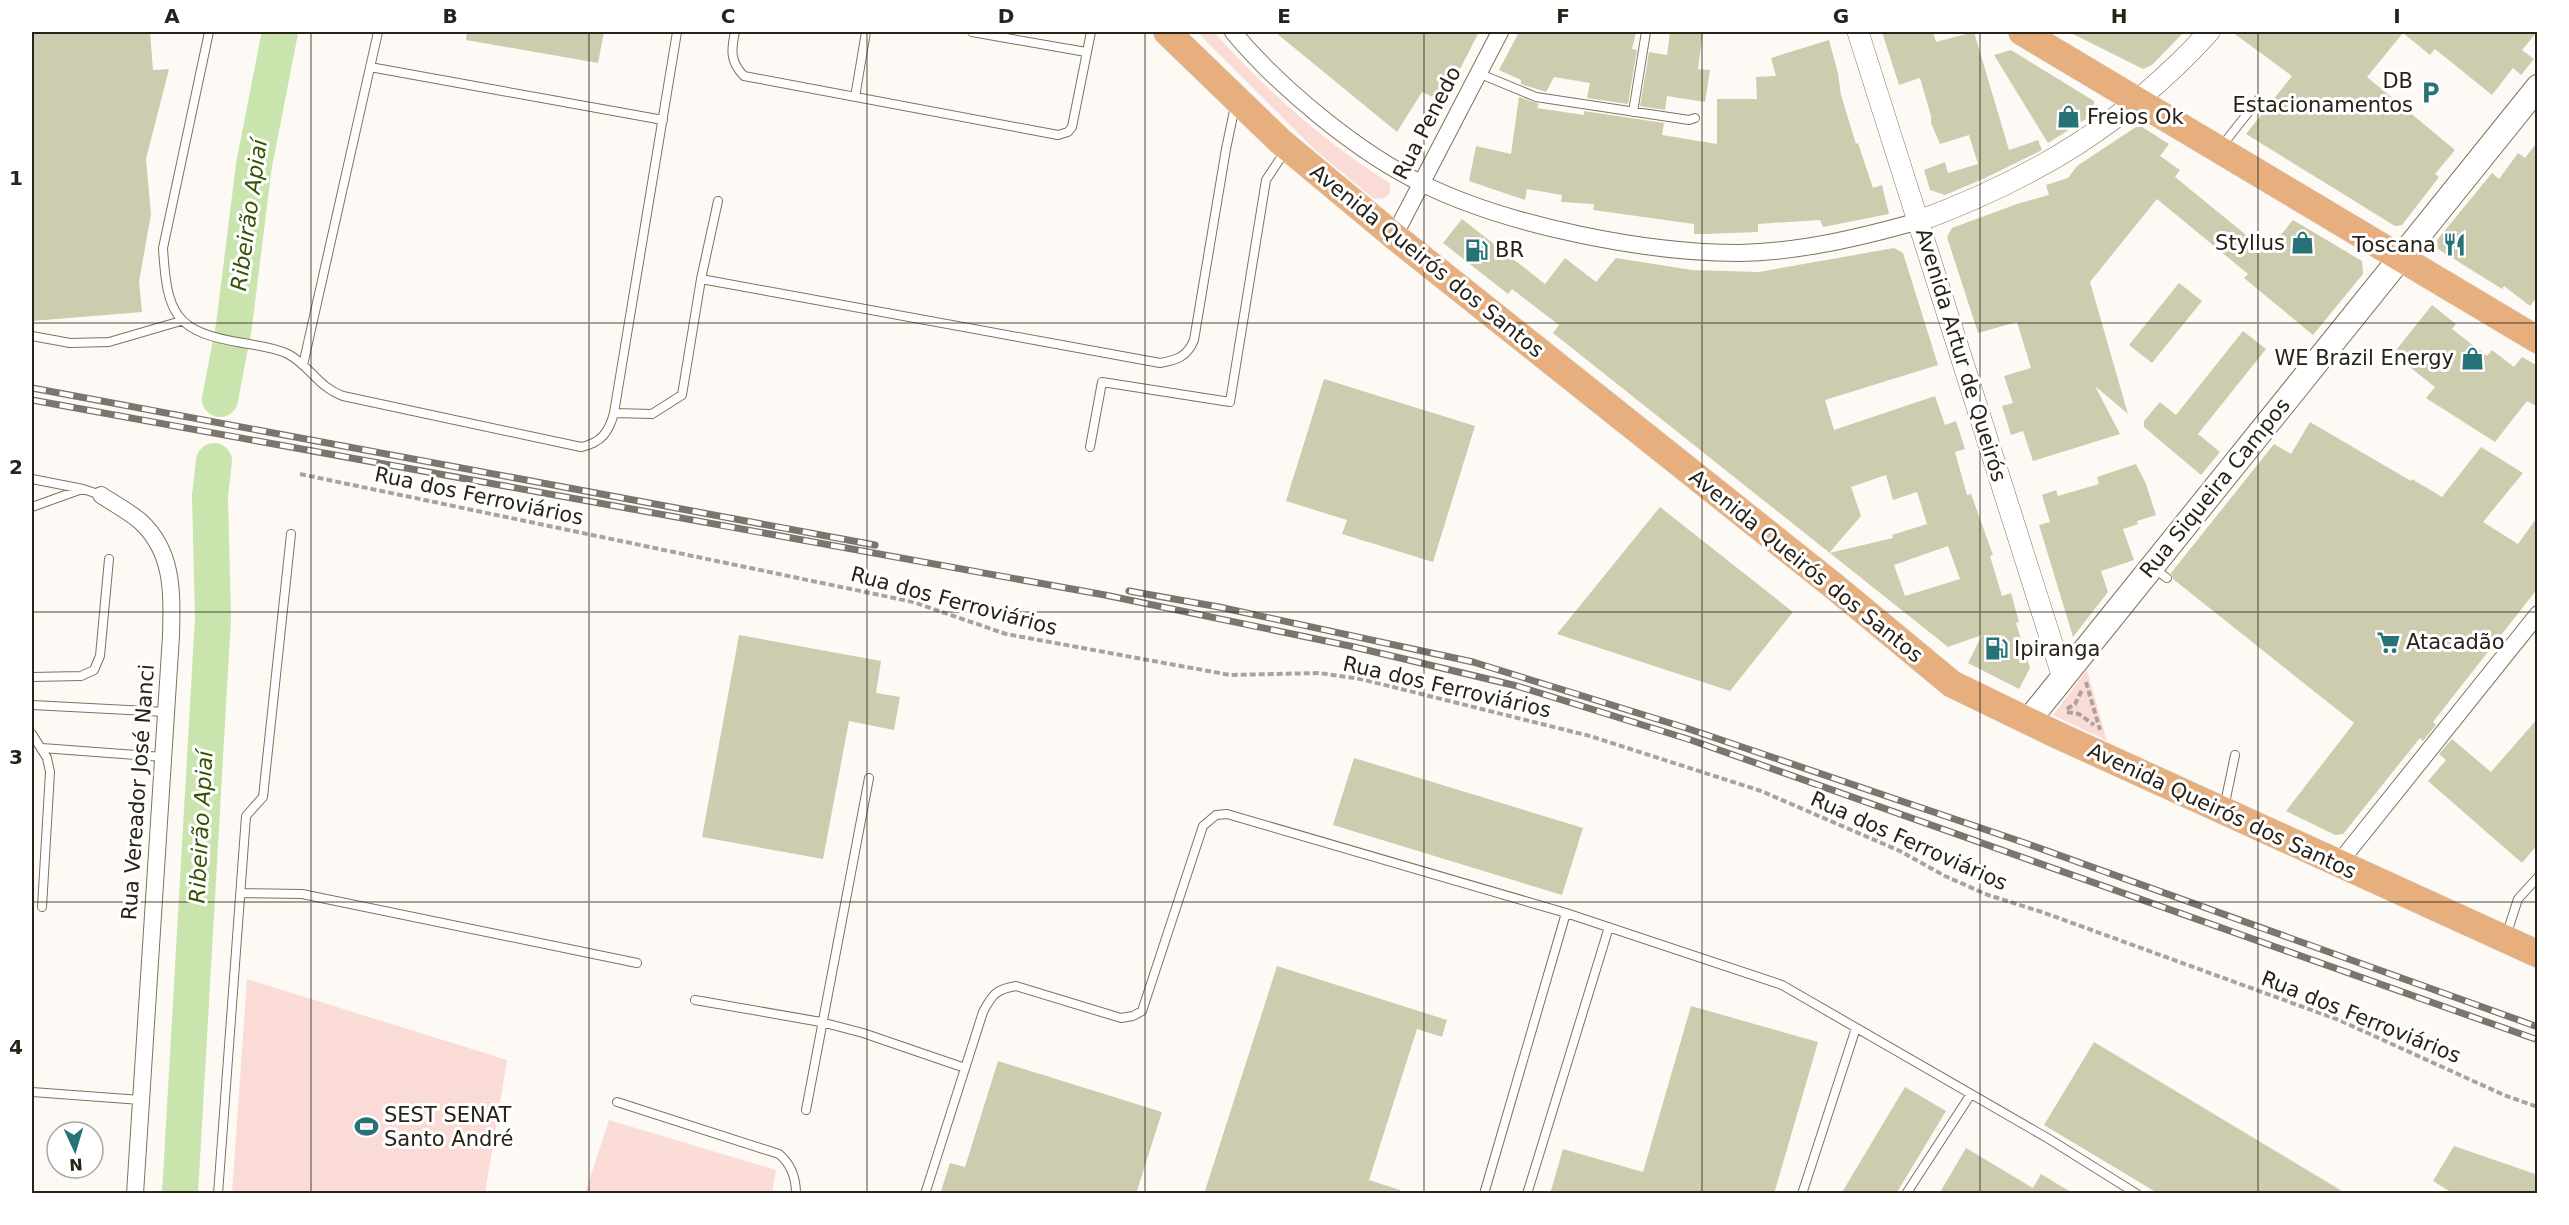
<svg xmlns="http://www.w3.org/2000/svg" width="2569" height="1225" viewBox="0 0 2569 1225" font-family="'DejaVu Sans',sans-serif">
<rect width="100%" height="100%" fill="#fdfaf5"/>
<path fill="#fadbd5" d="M1197,32H1214C1265,89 1325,143 1390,183V193L1384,198L1374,199L1315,150Z
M2087,670L2089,677L2107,741L2053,715Z
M247,979L507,1060L485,1193H232Z
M609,1120L776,1170L772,1193H585Z"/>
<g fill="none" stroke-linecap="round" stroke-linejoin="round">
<path stroke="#c9e4ad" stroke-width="36" d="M220,399L234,326L254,165L280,32
M180,1194L213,618L210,496L214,461"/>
</g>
<path fill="#cdccaf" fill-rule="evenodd" d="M32,32H150L153,70L169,69L146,159L151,214L139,282L142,312L32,321Z
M467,32H604L598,63L466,40Z
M1275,32H1479L1443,102L1422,92L1397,132Z
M1519,32H1636L1632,49L1637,50L1628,104L1587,98L1590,83L1554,77L1546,92L1521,84V80L1499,70Z
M1670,32H1703L1698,69L1710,70L1705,102L1667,96L1665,110L1640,106L1649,52L1667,55Z
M1882,32H1933L1936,42L1974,32L2009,150L2038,140L2042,150L1985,178L1945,195L1930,190L1924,170L1945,162L1948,173L1978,164L1969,135L1940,144L1931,123V116L1920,78L1899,85Z
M2069,32H2184L2152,65L2143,69Z
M2232,32H2537L2522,50L2534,59L2521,75L2513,68L2492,95L2435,49L2430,55L2403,33L2367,77L2455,150L2435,174L2439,177L2402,225L2395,226L2246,134L2292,76Z
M1829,40L1838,73L1841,95L1856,144L1858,143L1873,188L1882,185L1889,214L1823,227L1820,220L1758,224V232L1705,234H1694V224L1593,210L1594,204L1561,202L1562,195L1527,189L1525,200L1469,181L1476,146L1511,154L1519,97L1539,104L1537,108L1584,115V111L1664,123L1662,135L1717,144V99H1757L1756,77L1776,76L1771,58Z
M2011,50L2094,101V114L2048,143L1994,55Z
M2136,127H2142L2169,144L2160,156L2180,170L2175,177L2267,252L2293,220L2362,261L2363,274L2313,335L2244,278L2248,274L2157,199L2090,282L2128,414L2095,386L2120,434L2033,461L2023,431L2011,435L2002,406L2013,403L2004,376L2031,368L2017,322L1978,333L1947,237L1952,228L2017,204L2049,195L2046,185L2068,178L2077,166Z
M2538,141V296L2530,306L2504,286L2502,289L2438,249L2437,240L2492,173L2499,179L2518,153L2525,158Z
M1462,219L1545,284L1565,258L1596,282L1616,258L1692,270L1759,272L1894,248L1903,253L1938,365L1825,400L1834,430L1935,396L1945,425L1956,421L1965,449L1955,452L1967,495L1971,494L1993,555L1990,556L2002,596L2011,593L2019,622L2016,623L2030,668L2019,689L1968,663L1982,635L1948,647L1553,333L1559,325L1512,289L1508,294L1443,243ZM1886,475L1893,500L1917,492L1927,524L1892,535L1893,538L1829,553L1861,516L1851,487ZM1948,546L1960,579L1905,596L1894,565Z
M2179,283L2202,301L2152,363L2129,345Z
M2432,305L2456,324L2452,329L2487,356L2492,350L2514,367L2522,357L2538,366V407L2527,401L2495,442L2426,398L2435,387L2393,354Z
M2243,331L2266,349L2198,434L2220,452L2201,475L2144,427V421L2160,402L2176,415Z
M1324,379L1475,426L1433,562L1342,534L1347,520L1286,501Z
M2310,422L2411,481L2412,479L2442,497L2481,447L2523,473L2483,522L2518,544L2538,516V588L2433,722L2436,725L2423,741L2420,738L2343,834L2335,835L2286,811L2354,723L2173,579L2171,573L2274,444L2291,454Z
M2136,464L2146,484L2156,515L2137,521L2138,524L2123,529L2134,560L2101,571L2108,592L2073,637L2039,525L2050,522L2042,495L2056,490L2058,496L2099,484L2097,477Z
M1660,507L1793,612L1730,691L1557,634Z
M739,635L881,661L876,693L900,697L894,730L849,721L823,859L702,837Z
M2538,718V844L2522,863L2428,781L2446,760L2439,754L2452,739L2491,772Z
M1354,758L1583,828L1562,895L1333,825Z
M1277,966L1447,1020L1442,1037L1417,1029L1369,1180L1400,1190V1194H1204Z
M1691,1006L1818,1042L1774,1194H1550L1563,1149L1643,1172Z
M2094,1042L2347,1194H2159L2044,1125Z
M998,1061L1162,1112L1136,1194H940L950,1163L965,1167Z
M1905,1087L1946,1111L1896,1194H1841Z
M2454,1146L2538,1175V1194H2454L2433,1181Z
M1966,1148L2033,1188L2041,1174L2074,1194H1939Z"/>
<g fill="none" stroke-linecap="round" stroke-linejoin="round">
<defs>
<path id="service" d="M209,32L163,248C167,315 175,332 243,343C259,346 274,347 288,354C310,366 318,387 343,396L581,447C601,443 609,432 614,413L677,32
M735,32C731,50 730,62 744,76L1058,135L1068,132L1072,127L1091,32
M972,32L1086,52
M370,67L663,120
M1478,73L1536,97L1689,120L1695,118
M855,97L866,32
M1633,112L1646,32
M2221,147L2258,100
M701,279L1160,363C1177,360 1187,357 1194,340L1226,149L1235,106
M32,336L70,343L109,342L181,321
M303,365L378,32
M614,413L652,414L682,395L701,279L718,201
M1090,447L1102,382L1230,402L1266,180L1286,150
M32,479L83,489L101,495
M32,507L82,489
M2153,568L2167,578
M32,677L81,676L94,670L100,656L109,559
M32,705L166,712
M32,734L47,758L50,772L42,907
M42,748L163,757
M2224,808L2235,755
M241,893L302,894L637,963
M2506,936L2518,899L2538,877
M695,1000L821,1022L863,1033L965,1068
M32,1092L141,1100
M617,1102L779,1154C791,1164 796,1177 796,1194
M806,1110L869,778
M218,1194L246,816L263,797L291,534
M925,1194L983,1012C992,995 996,989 1016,986L1121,1018L1133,1016L1142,1011L1203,826L1216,815L1227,814L1566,913L1782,985L2049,1139L2137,1194
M1484,1194L1566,913
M1527,1194L1609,927
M1802,1194L1856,1028
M1906,1194L1971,1094"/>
<path id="minor" d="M1233,32C1279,87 1358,153 1423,184C1509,226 1645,253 1740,253C1800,252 1862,237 1919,221
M1394,236L1500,32
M101,495C113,503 128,511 140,521C174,552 172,593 171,636L135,1194
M2338,864L2538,614"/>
<path id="tertiary" d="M1858,32L2063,678
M1919,221C2035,178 2125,124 2209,32"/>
<path id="secondary" d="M2028,721L2538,87"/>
<path id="primary" d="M1167,32L1280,141L1394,236L1835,587L1952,684L2053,733L2538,954
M2022,32L2538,340"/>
</defs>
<use href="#service" stroke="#80725a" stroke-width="10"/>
<use href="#minor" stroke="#80725a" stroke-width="18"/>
<use href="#tertiary" stroke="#80725a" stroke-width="22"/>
<use href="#secondary" stroke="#80725a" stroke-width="26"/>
<use href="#primary" stroke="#d8d7d5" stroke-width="28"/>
<path stroke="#a8a49d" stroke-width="4" stroke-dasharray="6 3" stroke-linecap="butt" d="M300,474L913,602L1006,634L1230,675L1319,673L1361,679L1590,736L1761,791L1900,851L1945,876L1988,895L2042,912L2339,1020L2504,1095L2538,1107
M2086,682L2100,730
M2067,709L2075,704L2082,690
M2067,712L2079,714L2094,725"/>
<use href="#service" stroke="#fff" stroke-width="8"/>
<use href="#minor" stroke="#fff" stroke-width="16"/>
<use href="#tertiary" stroke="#fff" stroke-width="21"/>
<use href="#secondary" stroke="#fff" stroke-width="24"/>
<use href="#primary" stroke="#e6af7d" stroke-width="27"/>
<defs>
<path id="rail" d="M32,388L875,545
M32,400L1105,595L1350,646L1517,686L1691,740L2538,1040
M1129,591L1219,607L1473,662L1686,728L2025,843L2538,1027"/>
</defs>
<use href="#rail" stroke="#7a756d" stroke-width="7"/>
<use href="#rail" stroke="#fff" stroke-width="4.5" stroke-dasharray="14" stroke-linecap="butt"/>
</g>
<path fill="none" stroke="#282218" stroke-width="1.5" stroke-opacity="0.55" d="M311,32V1194M589,32V1194M867,32V1194M1145,32V1194M1424,32V1194M1702,32V1194M1980,32V1194M2258,32V1194M32,323H2538M32,612H2538M32,902H2538"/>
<defs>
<symbol id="parking-bare" viewBox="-9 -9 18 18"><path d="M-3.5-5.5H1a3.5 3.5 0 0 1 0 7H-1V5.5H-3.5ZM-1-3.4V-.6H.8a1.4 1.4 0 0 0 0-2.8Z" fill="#277277" stroke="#fff" stroke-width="2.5" paint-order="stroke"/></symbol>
<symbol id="shop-bare" viewBox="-9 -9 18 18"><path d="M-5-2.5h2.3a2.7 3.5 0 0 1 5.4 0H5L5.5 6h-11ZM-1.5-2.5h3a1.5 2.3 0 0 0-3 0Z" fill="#277277" stroke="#fff" stroke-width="2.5" paint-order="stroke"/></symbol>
<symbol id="restaurant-bare" viewBox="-9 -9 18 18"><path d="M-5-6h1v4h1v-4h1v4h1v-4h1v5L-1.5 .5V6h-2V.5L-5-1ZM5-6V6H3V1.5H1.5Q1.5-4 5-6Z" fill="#277277" stroke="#fff" stroke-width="2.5" paint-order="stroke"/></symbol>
<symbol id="fuel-bare" viewBox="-9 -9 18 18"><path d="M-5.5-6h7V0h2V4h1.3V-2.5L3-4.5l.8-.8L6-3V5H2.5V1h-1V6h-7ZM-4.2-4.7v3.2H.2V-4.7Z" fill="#277277" stroke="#fff" stroke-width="2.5" paint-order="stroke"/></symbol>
<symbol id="supermarket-bare" viewBox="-9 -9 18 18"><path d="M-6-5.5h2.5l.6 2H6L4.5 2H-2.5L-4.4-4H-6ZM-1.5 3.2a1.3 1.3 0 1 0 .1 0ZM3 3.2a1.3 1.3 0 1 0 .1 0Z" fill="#277277" stroke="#fff" stroke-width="2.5" paint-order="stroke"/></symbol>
<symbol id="stadium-bare" viewBox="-9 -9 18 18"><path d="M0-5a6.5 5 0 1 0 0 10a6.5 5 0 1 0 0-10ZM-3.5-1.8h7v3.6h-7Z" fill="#277277" stroke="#fff" stroke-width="2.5" paint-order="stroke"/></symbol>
</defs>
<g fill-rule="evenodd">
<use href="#parking-bare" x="2414" y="76" width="33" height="33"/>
<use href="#shop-bare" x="2052" y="100" width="33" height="33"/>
<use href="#shop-bare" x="2286" y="226" width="33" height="33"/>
<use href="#restaurant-bare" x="2438" y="228" width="33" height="33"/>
<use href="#fuel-bare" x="1460" y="234" width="33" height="33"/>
<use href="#shop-bare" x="2456" y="342" width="33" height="33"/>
<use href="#supermarket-bare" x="2372" y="626" width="33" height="33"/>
<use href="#fuel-bare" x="1980" y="632" width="33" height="33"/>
<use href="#stadium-bare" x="350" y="1110" width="33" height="33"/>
</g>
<g text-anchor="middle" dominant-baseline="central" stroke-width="6" stroke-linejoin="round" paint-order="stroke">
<g font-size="21" fill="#282218" stroke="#fff" text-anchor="start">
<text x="2413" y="81" text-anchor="end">DB<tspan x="2413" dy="24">Estacionamentos</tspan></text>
<text x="2087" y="117">Freios Ok</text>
<text x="2285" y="243" text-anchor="end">Styllus</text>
<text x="2436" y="245" text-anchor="end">Toscana</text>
<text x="1495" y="250">BR</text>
<text x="2454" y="358" text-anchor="end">WE Brazil Energy</text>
<text x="2406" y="642">Atacadão</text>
<text x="2014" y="649">Ipiranga</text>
<text x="384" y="1115">SEST SENAT<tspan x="384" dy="24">Santo André</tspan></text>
</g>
<g font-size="21" fill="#282218" stroke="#fff">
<text transform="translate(1427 123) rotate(-63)">Rua Penedo</text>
<text transform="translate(1427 261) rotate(39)">Avenida Queirós dos Santos</text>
<text transform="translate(1961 355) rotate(73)">Avenida Artur de Queirós</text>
<text transform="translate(2215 488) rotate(-51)">Rua Siqueira Campos</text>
<text transform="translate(479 496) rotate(12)">Rua dos Ferroviários</text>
<text transform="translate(1806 566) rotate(39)">Avenida Queirós dos Santos</text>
<text transform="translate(954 601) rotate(15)">Rua dos Ferroviários</text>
<text transform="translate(1447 687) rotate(13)">Rua dos Ferroviários</text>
<text transform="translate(138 792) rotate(-86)">Rua Vereador José Nanci</text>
<text transform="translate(2222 811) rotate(25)">Avenida Queirós dos Santos</text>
<text transform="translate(1909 841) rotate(24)">Rua dos Ferroviários</text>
<text transform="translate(2361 1017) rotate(22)">Rua dos Ferroviários</text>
</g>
<g font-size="22" font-style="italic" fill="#365300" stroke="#fff">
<text transform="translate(249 215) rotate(-82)">Ribeirão Apiaí</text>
<text transform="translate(201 827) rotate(-87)">Ribeirão Apiaí</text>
</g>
</g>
<rect width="2569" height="1225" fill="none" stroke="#ffffff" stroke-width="66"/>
<g transform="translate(75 1150) rotate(176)"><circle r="28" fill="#ffffff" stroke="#a9a7a3" stroke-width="1.5"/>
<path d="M0-4.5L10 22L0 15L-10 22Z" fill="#277277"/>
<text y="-9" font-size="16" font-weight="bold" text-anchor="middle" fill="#282218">N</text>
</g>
<rect x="33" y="33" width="2503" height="1159" fill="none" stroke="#282218" stroke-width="2"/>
<g font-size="20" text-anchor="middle" font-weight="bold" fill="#282218">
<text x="172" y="23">A</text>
<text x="450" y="23">B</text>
<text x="728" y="23">C</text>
<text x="1006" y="23">D</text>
<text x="1284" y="23">E</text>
<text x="1563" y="23">F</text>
<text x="1841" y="23">G</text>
<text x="2119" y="23">H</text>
<text x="2397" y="23">I</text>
<text x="16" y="185">1</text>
<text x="16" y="474">2</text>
<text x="16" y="764">3</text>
<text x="16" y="1054">4</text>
</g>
</svg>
